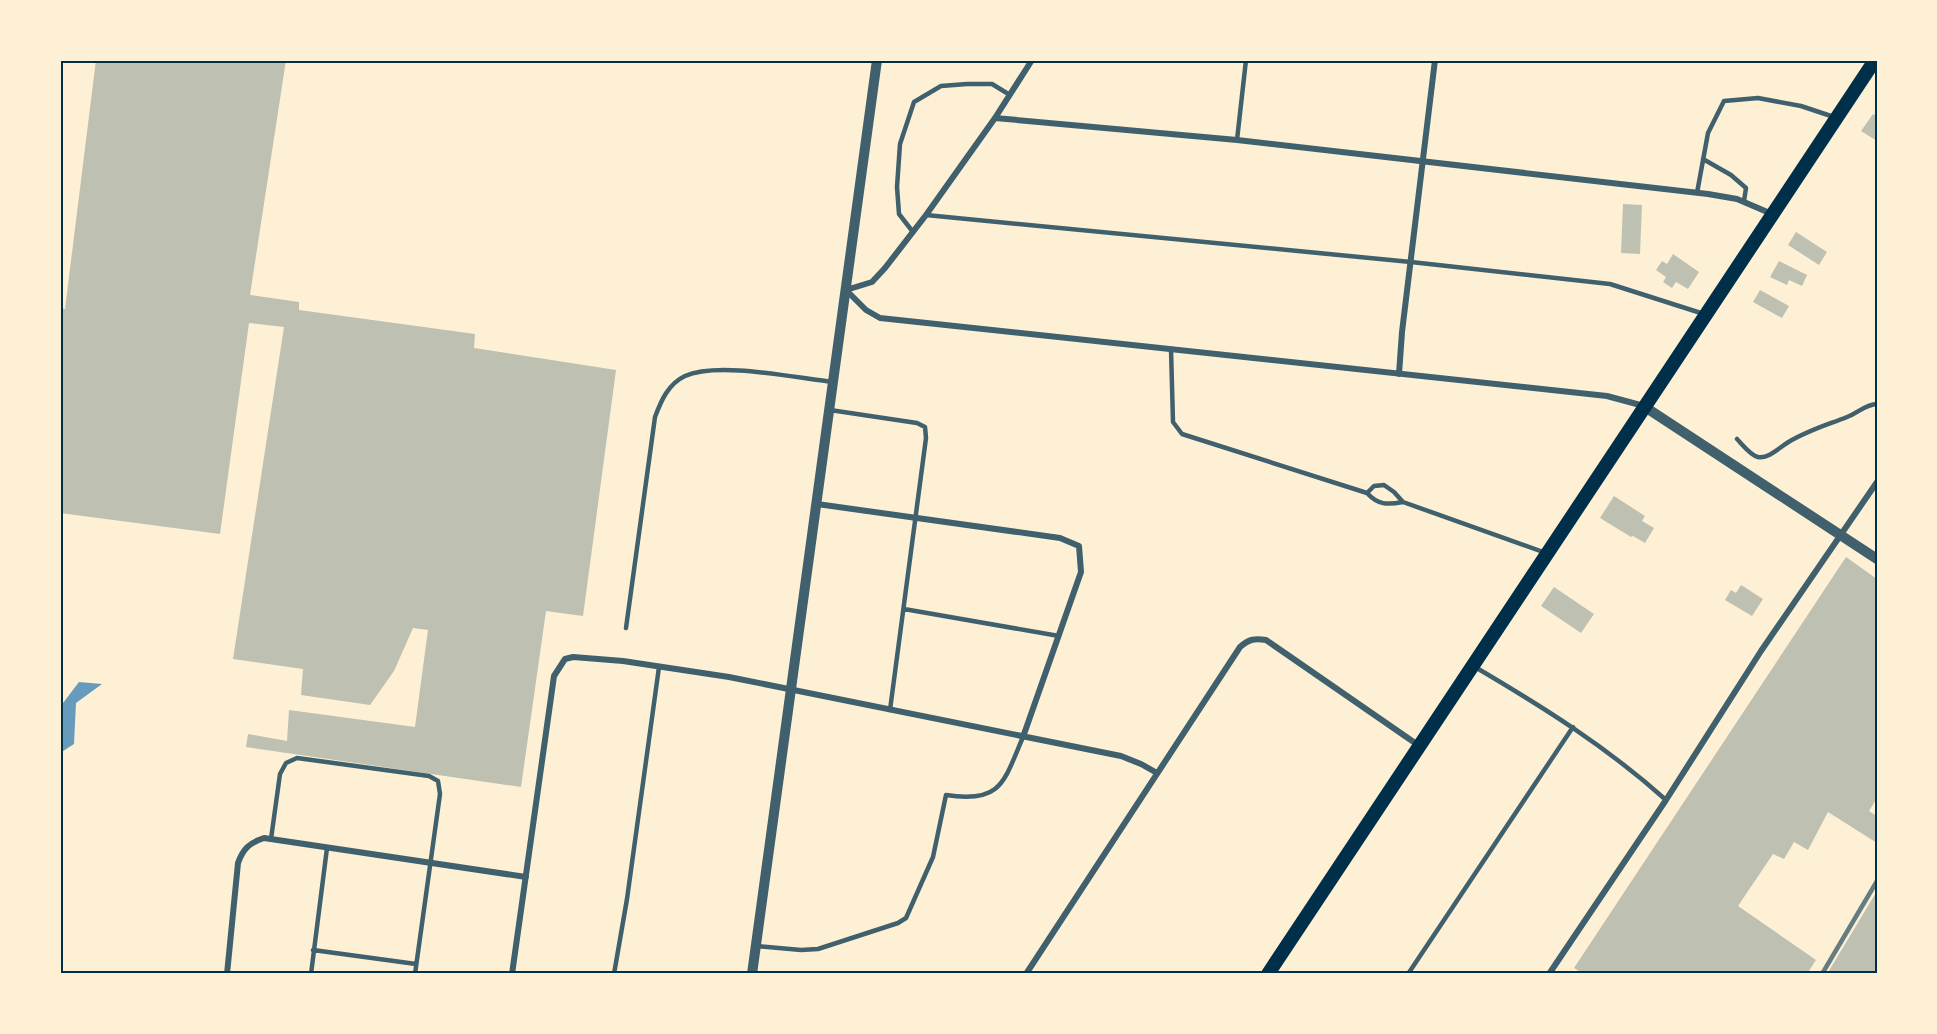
<svg xmlns="http://www.w3.org/2000/svg" width="1937" height="1034" viewBox="0 0 1937 1034" font-family="'Noto Sans',sans-serif">
<rect width="100%" height="100%" fill="#fdf0d5"/>
<path fill="#669bbc" d="M79,682L102,684L76,703L74,744L60,753V707Z"/>
<path fill="#bec0b2" d="M96,60H286L250,295L299,302V310L475,334L474,348L616,370L583,616L546,611L521,787L246,747L248,734L287,741L289,710L415,727L428,630L413,628L394,671L370,705L301,695L303,669L233,659L284,327L249,323L220,534L60,513V308L65,309Z
M1873,114L1877,116V141L1861,131Z
M1623,204L1642,205L1640,254L1621,253Z
M1796,232L1827,252L1819,265L1788,245Z
M1673,254L1699,272L1688,289L1676,282L1672,288L1663,282L1666,277L1656,270L1662,261L1667,264Z
M1779,261L1807,275L1802,286L1789,280L1787,285L1770,277Z
M1760,290L1789,306L1782,318L1753,302Z
M1614,496L1645,516L1642,521L1654,528L1645,543L1633,536L1631,537L1600,518Z
M1846,557L1877,579V798L1869,811L1877,816V843L1828,812L1808,850L1794,842L1784,859L1773,854L1738,906L1816,960L1807,974H1584L1574,968Z
M1741,585L1763,599L1752,616L1725,600L1731,590L1736,593Z
M1554,587L1594,614L1581,633L1541,606Z
M1877,891V974H1827Z"/>
<g fill="none" stroke-linecap="round" stroke-linejoin="round">
<path stroke="#3f606c" stroke-width="4.5" d="M1237,140L1246,60
M1703,159L1731,175L1746,188L1744,201
M1697,193L1708,133L1724,101L1758,98L1801,106L1834,117
M926,215L1411,262L1610,284L1704,314
M913,232L899,214L897,187L900,144L914,102L941,86L967,84H992L1010,95
M1171,349L1173,422L1182,434L1367,493
M830,410L917,423L925,427L926,438L890,710
M1737,439C1742,444 1750,455 1758,457C1768,459 1779,448 1787,443C1806,431 1827,425 1847,417C1858,413 1866,404 1877,404
M1403,502C1387,505 1378,505 1367,493L1374,486L1384,485L1394,492L1403,502L1546,553
M904,609L1059,636
M626,628L655,417C661,401 668,384 685,376C718,361 796,378 834,382
M1475,667C1543,707 1607,747 1666,800
M271,839L280,774L286,763L297,758L429,776L438,781L440,794L415,974
M757,946L801,950L818,949L898,923L906,918L933,857L946,795C1002,804 1004,781 1023,737
M313,950L416,964
M311,974L327,848
M614,974L627,899L659,667
M1408,974L1573,727"/>
<path stroke="#3f606c" stroke-width="6" d="M1032,60L995,118L926,215L885,268L872,282L846,290L866,310L880,318L1607,396L1644,406
M995,118L1237,140L1708,194L1737,199L1772,214
M1399,374L1402,332L1435,60
M817,504L1060,538L1079,546L1081,572L1023,737
M227,974L238,863C243,849 249,843 264,838L526,877
M512,974L554,676L565,659L573,657L623,661L729,677L1121,756L1141,764L1157,773
M1026,974L1240,647C1249,639 1255,638 1266,640L1418,745
M1549,974L1666,800L1761,651L1877,482"/>
<path stroke="#3f606c" stroke-width="10" d="M1645,407L1877,559
M752,974L877,60"/>
<path stroke="#003049" stroke-width="14" d="M1268,974L1875,60"/>
<path stroke="#657d81" stroke-width="4.5" d="M1822,974L1877,881"/>
</g>
<rect width="1937" height="1034" fill="none" stroke="#fdf0d5" stroke-width="123"/>
<rect x="62" y="62" width="1814" height="910" fill="none" stroke="#003049" stroke-width="2"/>
</svg>
